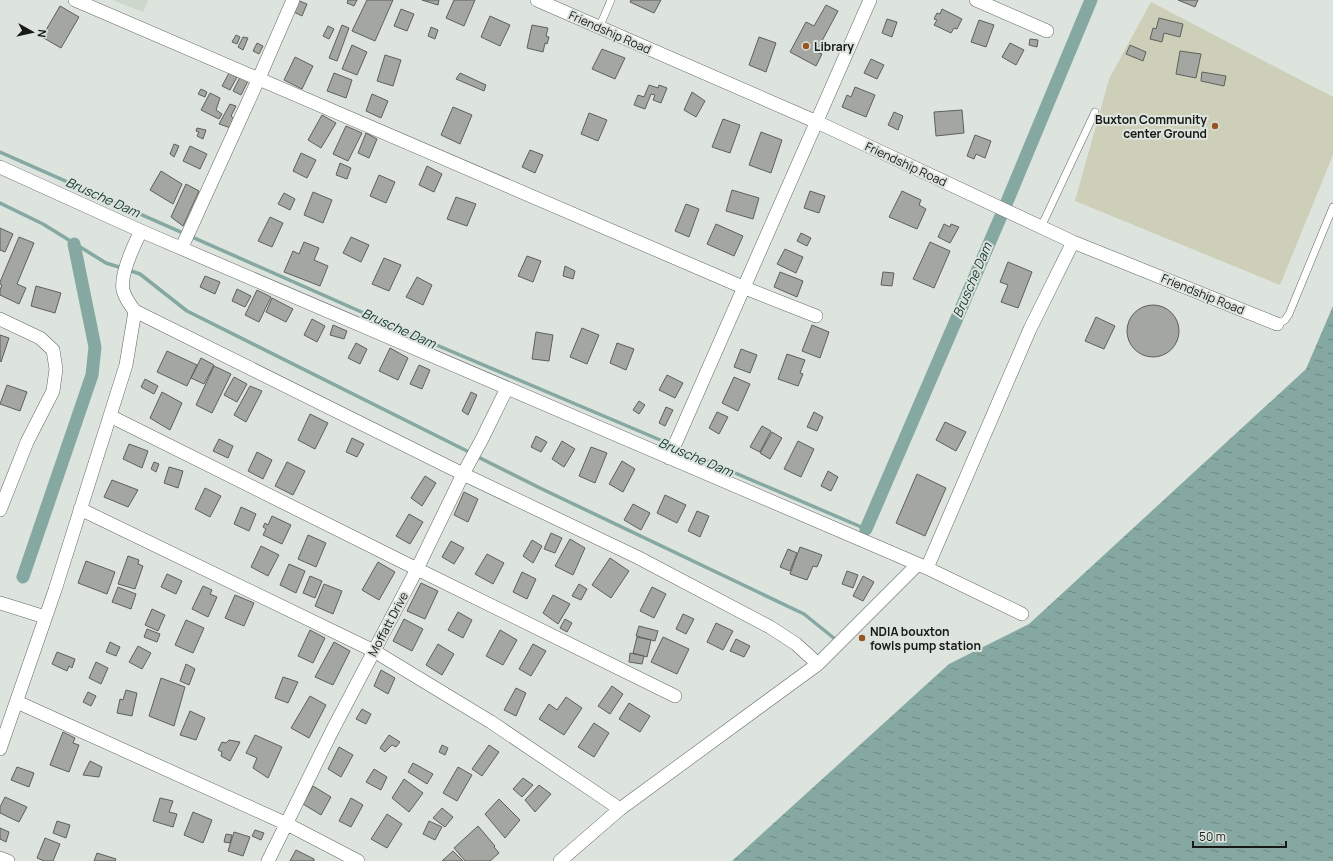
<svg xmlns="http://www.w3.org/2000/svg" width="1333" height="861" viewBox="0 0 1333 861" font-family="Manrope,sans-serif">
<defs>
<pattern id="water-ripples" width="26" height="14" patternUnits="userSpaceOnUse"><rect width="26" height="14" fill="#85a9a2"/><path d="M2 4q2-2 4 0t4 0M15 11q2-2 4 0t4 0" fill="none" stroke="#6c8983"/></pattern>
</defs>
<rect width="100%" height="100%" fill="#dde3dd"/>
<path fill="#ccd8cc" d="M112,0H148L143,12Z"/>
<path fill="#cecfb8" d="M1151,2L1333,97V155L1280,285L1075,201L1109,79Z"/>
<path fill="url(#water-ripples)" d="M1333,306V861H732L949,664L1029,624L1306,369Z"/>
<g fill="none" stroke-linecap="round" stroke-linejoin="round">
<path stroke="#85a9a2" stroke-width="3.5" d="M0,152L427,341L672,445
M0,203L43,224L106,263L122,268
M128,270L140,274L187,311L471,453
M677,448L866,529
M476,456L542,489L804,614L835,639"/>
<path stroke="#85a9a2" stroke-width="13" d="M866,529L1004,209L1091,0
M23,577L92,375L95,347L74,244"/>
</g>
<path fill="#a4a7a1" stroke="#5e615b" d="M297,0L307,4L302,16L292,11Z
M348,0H357L354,6L347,3Z
M367,0H393L375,41L352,31Z
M422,0H439L438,5Z
M454,0H475L464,26L446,18Z
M631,0H661L654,13L630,2Z
M1178,0H1198L1195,7Z
M826,5L838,11L816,52L822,54L816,66L790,52L806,22L814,26Z
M60,6L79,17L61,48L42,37Z
M401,9L414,14L407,31L394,26Z
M942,9L962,19L957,29L954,28L951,33L934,25L937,20L934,19L937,13L940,14Z
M490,16L510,25L500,46L481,37Z
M1159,18L1183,24L1180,37L1164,33L1162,42L1150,39L1153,28L1156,29Z
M887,19L897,22L892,37L882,33Z
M979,20L994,25L986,47L971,42Z
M342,25L349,28L337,61L329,58Z
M532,25L548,28L546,36L549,37L547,44L545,43L543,52L527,48Z
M328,26L334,29L329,39L323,36Z
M431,27L438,30L435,39L428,36Z
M236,35L240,37L237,44L232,42Z
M243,37L248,38L243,50L238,47Z
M759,37L776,43L766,72L749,65Z
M1030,39L1038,40L1037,47L1029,45Z
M257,43L263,46L259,54L253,51Z
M1010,43L1024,50L1016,65L1002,57Z
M352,45L367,52L357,75L342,69Z
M1130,45L1146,52L1143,61L1126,54Z
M602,49L625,58L615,79L592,69Z
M1180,51L1201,54L1196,78L1176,74Z
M385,55L401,60L393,86L377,81Z
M295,57L313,66L302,89L284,80Z
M871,59L884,65L877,79L864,73Z
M1202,72L1226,76L1224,86L1201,81Z
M229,73L237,77L230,90L222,86Z
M334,73L352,80L346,98L327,91Z
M460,73L486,85L484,91L456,79Z
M240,77L248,81L241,95L233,91Z
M649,85L658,88L659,85L667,88L661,103L653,100L655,95L651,94L645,109L634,105L638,95L644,97Z
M855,87L875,95L866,117L842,107L847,95L851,97Z
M201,89L207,92L205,97L198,94Z
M692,92L705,101L696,117L684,110Z
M210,93L220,98L216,110L222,114L219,119L201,110Z
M372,94L388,101L381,118L366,111Z
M230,104L236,106L231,116L234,119L231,128L219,124Z
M453,107L472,115L460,144L441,135Z
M962,110L964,133L936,136L934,112Z
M894,112L903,116L898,130L888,125Z
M589,113L607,120L598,141L581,134Z
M322,115L336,123L321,148L308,140Z
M723,119L740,125L730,153L712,147Z
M346,126L362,133L348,161L333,154Z
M197,128L206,130L203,139L197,136L199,132L196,131Z
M761,132L782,140L771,173L749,165Z
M366,133L377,139L369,158L358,153Z
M975,135L991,141L985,158L976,154L974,159L967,156Z
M174,144L179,146L174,157L170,154Z
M190,146L207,154L200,169L183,161Z
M530,150L543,155L535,173L522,167Z
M301,153L316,160L307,178L293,171Z
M340,163L351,168L347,179L336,175Z
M427,166L442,174L434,192L419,185Z
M161,171L182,184L173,204L150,190Z
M379,175L395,182L386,203L370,196Z
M186,184L199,191L183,226L171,217Z
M732,190L759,198L753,219L726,211Z
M810,191L825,196L819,213L804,208Z
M902,191L921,200L919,205L926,209L917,229L889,217Z
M313,192L332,200L323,223L304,215Z
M284,193L295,199L290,210L278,204Z
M456,197L476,204L467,226L447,219Z
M686,204L699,209L689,237L675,231Z
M270,217L283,223L272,247L258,241Z
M716,224L743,236L734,256L707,244Z
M944,224L950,227L951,224L959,227L950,243L938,237Z
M0,228L13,234L5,252L0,250Z
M801,233L811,238L807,246L797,241Z
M19,237L34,243L17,284L26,288L19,304L0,295V290L2,285L0,284V282Z
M351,237L369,245L361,262L343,253Z
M304,242L319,248L314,260L328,266L320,286L284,272L293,251L299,254Z
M930,242L950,251L934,288L913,279Z
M785,249L803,257L796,273L777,264Z
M527,256L541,261L533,282L518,276Z
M384,258L401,265L389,291L372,284Z
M1008,262L1032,272L1018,308L1001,302L1008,285L1000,282Z
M565,266L575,271L573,279L563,276Z
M780,272L803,281L797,297L774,287Z
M883,272L894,273L892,286L881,285Z
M205,276L220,282L215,294L200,287Z
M417,277L432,285L423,305L406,297Z
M36,286L61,293L55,313L31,306Z
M237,289L251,296L245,307L232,301Z
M257,290L271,297L259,322L245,315Z
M272,298L293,309L286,322L266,312Z
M1127 331a26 26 0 1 1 52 0a26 26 0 1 1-52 0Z
M1096,317L1115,326L1104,349L1085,341Z
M312,319L325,326L317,342L304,335Z
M333,325L347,331L344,339L330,335Z
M812,325L829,332L820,358L802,351Z
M582,328L599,335L587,364L570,357Z
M536,332L553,335L549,361L532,359Z
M0,335L9,338L1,362L0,361Z
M356,343L367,349L360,364L348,358Z
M617,343L634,349L626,370L610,363Z
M390,348L408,358L398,380L379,371Z
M741,349L757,355L750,373L734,367Z
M167,351L197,365L187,386L157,372Z
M787,354L805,360L800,373L803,374L798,386L778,379Z
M201,358L214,365L204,384L191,378Z
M419,365L430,370L422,389L410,384Z
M214,366L231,374L212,413L196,405Z
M667,375L683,383L675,398L659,390Z
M234,377L247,384L237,402L224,395Z
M734,377L750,384L738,411L722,403Z
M145,379L158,386L154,394L141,387Z
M7,385L27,392L20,411L0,404Z
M250,386L262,391L246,422L234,415Z
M162,392L182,403L170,430L150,418Z
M471,392L477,395L468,415L462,411Z
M639,401L645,405L639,414L633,410Z
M666,407L673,410L665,426L659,423Z
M717,412L728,417L719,434L709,428Z
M814,412L823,417L817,431L807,427Z
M310,414L328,423L315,449L298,440Z
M945,422L966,432L956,451L936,440Z
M762,426L771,431L760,452L750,447Z
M772,432L782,438L770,459L760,453Z
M536,436L547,442L541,452L531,447Z
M352,438L364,444L357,457L346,452Z
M219,439L233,446L228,458L213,451Z
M562,441L575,449L564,467L552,459Z
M798,441L814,449L801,477L784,469Z
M129,444L148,451L142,468L123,459Z
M591,447L607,453L595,483L579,476Z
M257,452L272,460L263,479L248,471Z
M622,461L635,469L623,492L609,484Z
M154,462L159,464L156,472L151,469Z
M287,462L305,471L293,495L275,486Z
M169,467L183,471L178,488L164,483Z
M828,471L838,477L831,491L821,486Z
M917,474L946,488L925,536L896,523Z
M425,476L436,483L422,506L411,498Z
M112,480L138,490L128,507L104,497Z
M205,488L221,496L210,517L195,509Z
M464,492L478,499L468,522L454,515Z
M665,495L686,505L677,523L657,513Z
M633,504L650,513L641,530L624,520Z
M241,507L256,514L249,531L234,524Z
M697,511L709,516L700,537L688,531Z
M409,514L423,522L410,544L396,536Z
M272,516L291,525L282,544L263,535L266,529L263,527L265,523L268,525Z
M551,533L562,538L555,553L544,549Z
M308,535L326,543L316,567L298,559Z
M570,539L585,548L573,575L555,566Z
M532,540L542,546L533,563L523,556Z
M451,541L464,548L454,564L442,557Z
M261,546L279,555L268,576L251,567Z
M800,547L822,555L817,567L813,566L807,580L790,574Z
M788,549L797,553L790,571L780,567Z
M487,554L504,563L493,584L475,574Z
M128,556L139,560L138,564L143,566L135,589L118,584Z
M610,558L629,571L611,598L592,585Z
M86,561L115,572L107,594L78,583Z
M378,562L395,572L379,600L362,590Z
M289,564L305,571L296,593L280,585Z
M847,571L858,575L853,588L842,584Z
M522,572L536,579L527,599L513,592Z
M167,574L182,581L176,594L161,587Z
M310,576L322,581L315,598L303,593Z
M863,576L874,582L863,601L853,596Z
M421,583L438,591L425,619L407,611Z
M324,584L342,591L333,614L315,606Z
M579,584L587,589L581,600L572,596Z
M203,586L212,590L210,594L217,597L208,617L192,609Z
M118,587L136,594L131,609L112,602Z
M652,587L666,594L654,618L640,611Z
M235,595L254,603L244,626L225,618Z
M553,595L570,604L558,624L543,613Z
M152,609L165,615L158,631L145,625Z
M458,612L472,620L463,638L448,630Z
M683,614L694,619L686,634L676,629Z
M404,619L423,629L412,651L393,641Z
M565,619L572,623L567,632L560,628Z
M186,620L204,628L193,653L175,645Z
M716,623L733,631L723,650L707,642Z
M639,626L658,631L655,641L636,636Z
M147,629L160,634L157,642L144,637Z
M310,630L325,638L313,663L298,656Z
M500,630L517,640L503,665L486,656Z
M637,637L651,640L647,657L633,653Z
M663,637L689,649L677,674L651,662Z
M736,639L750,646L744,657L730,651Z
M110,642L120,647L116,656L106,652Z
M334,642L350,651L333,685L315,677Z
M438,644L454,654L442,675L426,665Z
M533,644L546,651L531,676L519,669Z
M138,646L151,653L142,669L129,662Z
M57,652L75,659L72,668L69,666L67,671L52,664Z
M630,653L644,656L642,664L629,662Z
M96,662L108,668L101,684L89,678Z
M186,664L195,669L189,685L180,681Z
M381,670L395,678L388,694L374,686Z
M283,677L298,682L288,703L275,698Z
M161,678L185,687L174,726L149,716Z
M612,686L623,694L610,714L598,706Z
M516,688L526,693L516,716L504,710Z
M126,690L137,693L132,716L117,713L120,699L123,700Z
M88,692L96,696L91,706L83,702Z
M310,696L326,705L309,738L291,728Z
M566,697L582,708L564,735L539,719L549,704L557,710Z
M629,703L650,716L640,732L619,719Z
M362,709L371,714L366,724L356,719Z
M190,711L205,718L196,740L180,735Z
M594,723L609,733L594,757L578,747Z
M63,732L75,738L73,743L79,745L69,772L50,765Z
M255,735L282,747L268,778L253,768L257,758L246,753Z
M389,735L400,742L396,747L392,745L385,752L380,748Z
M229,740L240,742L230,761L221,756L222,752L218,750L222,742L226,743Z
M442,745L448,748L445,755L439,752Z
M489,745L499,752L482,776L472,769Z
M339,747L353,755L341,777L328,769Z
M90,761L102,767L99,777L83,775Z
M413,763L433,774L427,784L408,772Z
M17,767L34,773L29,787L11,780Z
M458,767L472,775L457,801L443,793Z
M374,769L387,777L381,790L366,782Z
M523,778L533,785L522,797L513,789Z
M404,779L423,793L409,812L392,798Z
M539,785L551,794L535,812L525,800Z
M313,786L331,797L321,815L303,804Z
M5,797L27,807L19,822L0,813V807Z
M160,798L173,801L169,812L177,814L173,827L153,821Z
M351,798L363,805L351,827L339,821Z
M499,799L520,820L505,838L485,814Z
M442,808L453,817L445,827L433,818Z
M193,812L212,820L203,843L184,835Z
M387,814L402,824L387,848L371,839Z
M57,821L70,825L66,838L53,833Z
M429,821L442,827L435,840L423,834Z
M478,826L495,846L494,847L499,853L490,861H465L454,848Z
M0,828L9,832L6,842L0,839Z
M255,830L264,833L261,840L252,836Z
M234,832L250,837L243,856L228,851Z
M226,834L232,835L230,843L224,842Z
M45,838L60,844L53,861H44L37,858Z
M296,850L314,859V861H290Z
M453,851L463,861H442Z
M97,853L116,859L115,861H94Z"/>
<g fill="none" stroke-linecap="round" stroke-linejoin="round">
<defs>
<path id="lane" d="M599,28L611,0
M1041,227L1095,112
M1277,324L1285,320L1289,314L1333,207"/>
<path id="street" d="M75,0L745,288L816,316
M537,0L817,122L1073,242L1277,324
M976,0L1047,31
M0,167L141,231L927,568L1030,329L1073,242
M182,247L259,78L293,0
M135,311L463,474L637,557L770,627L796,644L818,664
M0,319L40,338L53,350L56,369L53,391L27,442L0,510
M110,416L417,569L675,696
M669,458L870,0
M80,509L374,651L491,722L620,809
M927,568L1022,614
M0,603L45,617
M17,702L287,824L358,861
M0,749L55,590L126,365L135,311C130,305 125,298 123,290C120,275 134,245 141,231
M0,858L8,861
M268,861L332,731L417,569L463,474L482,439L507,388
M560,861L620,809L818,664L917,565"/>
</defs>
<use href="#lane" stroke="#626762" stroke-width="8"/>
<use href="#street" stroke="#626762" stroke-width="14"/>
<use href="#lane" stroke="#fff" stroke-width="7"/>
<use href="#street" stroke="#fff" stroke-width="13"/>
</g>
<g fill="#975523" stroke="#dde3dd" stroke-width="1.5">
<circle cx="806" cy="46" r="4"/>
<circle cx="1215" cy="126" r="4"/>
<circle cx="862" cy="638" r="4"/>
</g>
<g text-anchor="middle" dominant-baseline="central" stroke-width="4" stroke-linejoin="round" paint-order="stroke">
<g font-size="12" fill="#171917" stroke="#dde3dd">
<text transform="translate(610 32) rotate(24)">Friendship Road</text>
<text transform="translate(906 164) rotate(25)">Friendship Road</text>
<text transform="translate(1203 294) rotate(22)">Friendship Road</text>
<text transform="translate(388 624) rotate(-62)">Moffatt Drive</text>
</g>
<g font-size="12" font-weight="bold" fill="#171917" stroke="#dde3dd" text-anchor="start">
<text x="814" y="46">Library</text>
<text x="1207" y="119" text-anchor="end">Buxton Community<tspan x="1207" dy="14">center Ground</tspan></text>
<text x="870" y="631">NDIA bouxton<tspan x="870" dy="14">fowls pump station</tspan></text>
</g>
<g font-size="13" font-style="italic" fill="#123631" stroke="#dde3dd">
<text transform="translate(103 197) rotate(24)">Brusche Dam</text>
<text transform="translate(972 280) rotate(-67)">Brusche Dam</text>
<text transform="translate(399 328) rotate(24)">Brusche Dam</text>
<text transform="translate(696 457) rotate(23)">Brusche Dam</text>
</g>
</g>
<g transform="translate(32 32) rotate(98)" stroke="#dde3dd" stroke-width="3" paint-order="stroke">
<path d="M0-3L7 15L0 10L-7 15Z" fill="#171917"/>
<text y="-6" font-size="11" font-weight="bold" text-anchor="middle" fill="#171917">N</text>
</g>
<path d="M1193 841v6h93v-6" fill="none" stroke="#171917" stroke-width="2"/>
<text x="1199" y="841" font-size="12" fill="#171917" stroke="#dde3dd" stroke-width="3" paint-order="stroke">50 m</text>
</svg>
